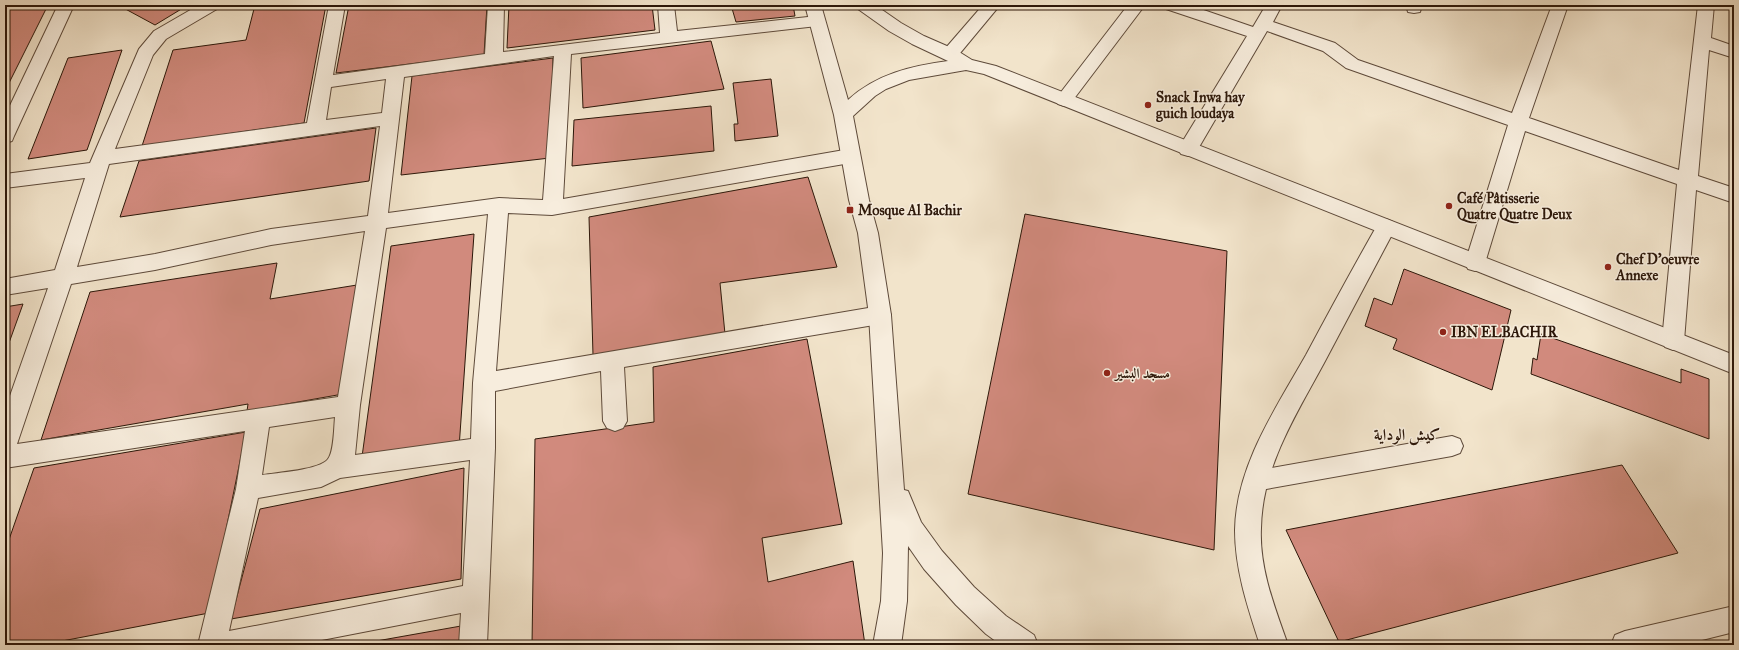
<svg xmlns="http://www.w3.org/2000/svg" width="1739" height="650" viewBox="0 0 1739 650" font-family="'IM FELL Great Primer',Amiri,serif">
<rect width="100%" height="100%" fill="#f2e4cb"/>
<filter id="stains"><feTurbulence type="fractalNoise" baseFrequency=".005" numOctaves="4"/><feColorMatrix values="0 0 0 0 .2 0 0 0 0 .09 0 0 0 0 .02 0 0 0 .5 -.17"/></filter>
<radialGradient id="worn" r=".72"><stop offset=".6" stop-color="#630" stop-opacity="0"/><stop offset="1" stop-color="#630" stop-opacity=".3"/></radialGradient>
<path fill="#d18a7d" stroke="#2c1709" d="M5,5H48L5,91Z
M118,5H188L155,25Z
M255,5H326L304,123L142,146L173,50L246,40Z
M349,5H487L484,55L336,73Z
M509,5H652L655,30L507,48Z
M731,5H793L795,16L736,22Z
M711,41L724,89L583,108L581,58Z
M122,50L87,150L28,159L68,58Z
M553,58L550,158L401,175L412,76Z
M771,79L778,136L735,141L734,124H738L733,83Z
M711,106L714,151L572,166L574,120Z
M376,128L369,181L120,217L139,161Z
M808,177L837,267L720,283L725,334L593,355L589,217Z
M1025,214L1227,251L1214,550L968,494Z
M474,234L459,448L361,464L391,246Z
M277,263L270,299L357,285L343,394L247,411L248,404L41,440L90,292Z
M1404,269L1511,310L1492,390L1393,349L1397,339L1365,326L1374,298L1392,305Z
M23,304L5,354V307Z
M1541,334L1681,383V369L1709,379V439L1531,374L1533,358L1537,360Z
M807,339L842,524L762,538L768,582L853,561L865,645H532L535,439L654,422L653,367Z
M246,432L209,613L41,645H5V551L34,468Z
M1622,465L1678,553L1339,642L1286,530Z
M464,468L461,579L231,619L260,509Z
M461,626L460,645H354Z"/>
<g fill="none" stroke-linecap="round" stroke-linejoin="round">
<defs>
<path id="service" d="M1452,436L1460,439L1463,446L1460,453L1452,456L1255,491L1247,488L1244,481L1247,474L1255,471Z"/>
<path id="minor" d="M58,5H74L14,136L12,141L5,143V116Z
M199,5H219L217,9L166,39L153,55L115,149L307,123L329,5H345L333,75L485,54L488,5H504L503,52L660,33L658,5H674L677,31L817,16L823,17L825,21L823,25L817,26L571,54L563,199L850,149L857,151L860,156L857,161L850,163L552,215L508,213L496,371L880,306L888,309L891,315L888,321L880,324L624,367L627,421L623,428L615,431L607,428L603,421L601,371L495,391V448L487,645H459L461,613L296,645H198L236,489L245,431L5,468V410L48,288L5,295V279L55,270L85,178L5,188V174L90,163L139,49L154,31ZM554,56L543,200L499,198L388,213L404,77ZM386,79L382,113L326,120L331,87ZM380,126L368,216L271,229L155,254L77,267L109,164ZM488,214L473,383L471,439L355,455L360,405L386,228ZM365,231L338,397L17,444L71,284L155,270L271,245ZM335,417C334,427 334,452 328,459C320,470 276,473 262,475L269,427ZM470,460L463,586L229,631L258,498L321,487L340,478Z
M983,5H1000L956,58L950,60L944,58L941,54L944,50Z
M1128,5H1145L1070,104L1064,106L1058,104L1055,100L1058,96Z
M1164,5H1189L1253,27L1266,5H1282L1273,22L1335,43L1358,60L1512,113L1552,5H1568L1529,118L1679,170L1698,5H1714L1711,38L1734,46V58L1709,50L1698,176L1734,188V203L1696,190L1684,341L1681,347L1673,350L1665,347L1662,341L1677,184L1525,131L1485,263L1482,269L1475,271L1468,269L1465,263L1508,125L1346,68L1323,51L1267,31L1195,154L1188,156L1181,154L1178,149L1247,36L1166,9Z
M1406,5H1422L1420,12L1414,13L1408,12Z
M1386,219L1393,222L1396,227C1372,272 1348,318 1324,363C1296,415 1262,467 1261,528C1259,568 1275,608 1288,645H1260C1248,608 1235,570 1235,530C1236,466 1276,408 1306,355C1330,310 1354,266 1379,222Z"/>
<path id="tertiary" d="M805,5H821L848,100C876,74 911,66 948,61L912,44L889,31L858,9L856,5H875L901,23L924,36L956,50L972,60L996,66L1734,355V374L984,74L966,70L909,80L886,89L875,96L853,116L869,200L878,233L891,315L904,490L908,491L921,522L942,551L974,587L1006,616L1034,635L1038,645H1001L986,634L956,605L924,569L908,546L907,601L901,645H873L881,601L883,553L869,315L858,233L849,200L834,115Z
M1734,606V632L1682,645H1611L1615,635L1625,631Z"/>
</defs>
<use href="#service" stroke="#5e4a3a" stroke-width="2"/>
<use href="#minor" stroke="#5e4a3a" stroke-width="2"/>
<use href="#tertiary" stroke="#5e4a3a" stroke-width="2"/>
<use href="#service" fill="#f7eddd" fill-rule="evenodd"/>
<use href="#minor" fill="#f7eddd" fill-rule="evenodd"/>
<use href="#tertiary" fill="#f7eddd" fill-rule="evenodd"/>
</g>
<g fill="#8f2418" stroke="#f7eddd" stroke-width="1.5">
<circle cx="1148" cy="105" r="4"/>
<circle cx="1449" cy="206" r="4"/>
<rect x="846" y="206" width="8" height="8" rx="2"/>
<circle cx="1608" cy="267" r="4"/>
<circle cx="1443" cy="332" r="4"/>
<circle cx="1107" cy="373" r="4"/>
</g>
<g text-anchor="middle" dominant-baseline="central" stroke-width="3" stroke-linejoin="round" paint-order="stroke">
<g font-size="14" font-weight="bold" fill="#2c1709" stroke="#f7eddd" text-anchor="start">
<text x="1156" y="97">Snack Inwa hay<tspan x="1156" dy="16">guich loudaya</tspan></text>
<text x="1457" y="198">Café Pâtisserie<tspan x="1457" dy="16">Quatre Quatre Deux</tspan></text>
<text x="858" y="210">Mosque Al Bachir</text>
<text x="1616" y="259">Chef D'oeuvre<tspan x="1616" dy="16">Annexe</tspan></text>
<text x="1451" y="332">IBN ELBACHIR</text>
<text x="1115" y="373">مسجد البشير</text>
</g>
<g font-size="16" font-weight="bold" fill="#2c1709" stroke="#f7eddd">
<text x="1407" y="434">كيش الوداية</text>
</g>
</g>
<rect width="1739" height="650" fill="none" stroke="#f2e4cb" stroke-width="20"/>
<rect x="6" y="6" width="1727" height="638" fill="none" stroke="#2c1709" stroke-width="2"/>
<rect x="10" y="10" width="1719" height="630" fill="none" stroke="#2c1709"/>
<rect width="100%" height="100%" filter="url(#stains)"/>
<rect width="100%" height="100%" fill="url(#worn)"/>
</svg>
